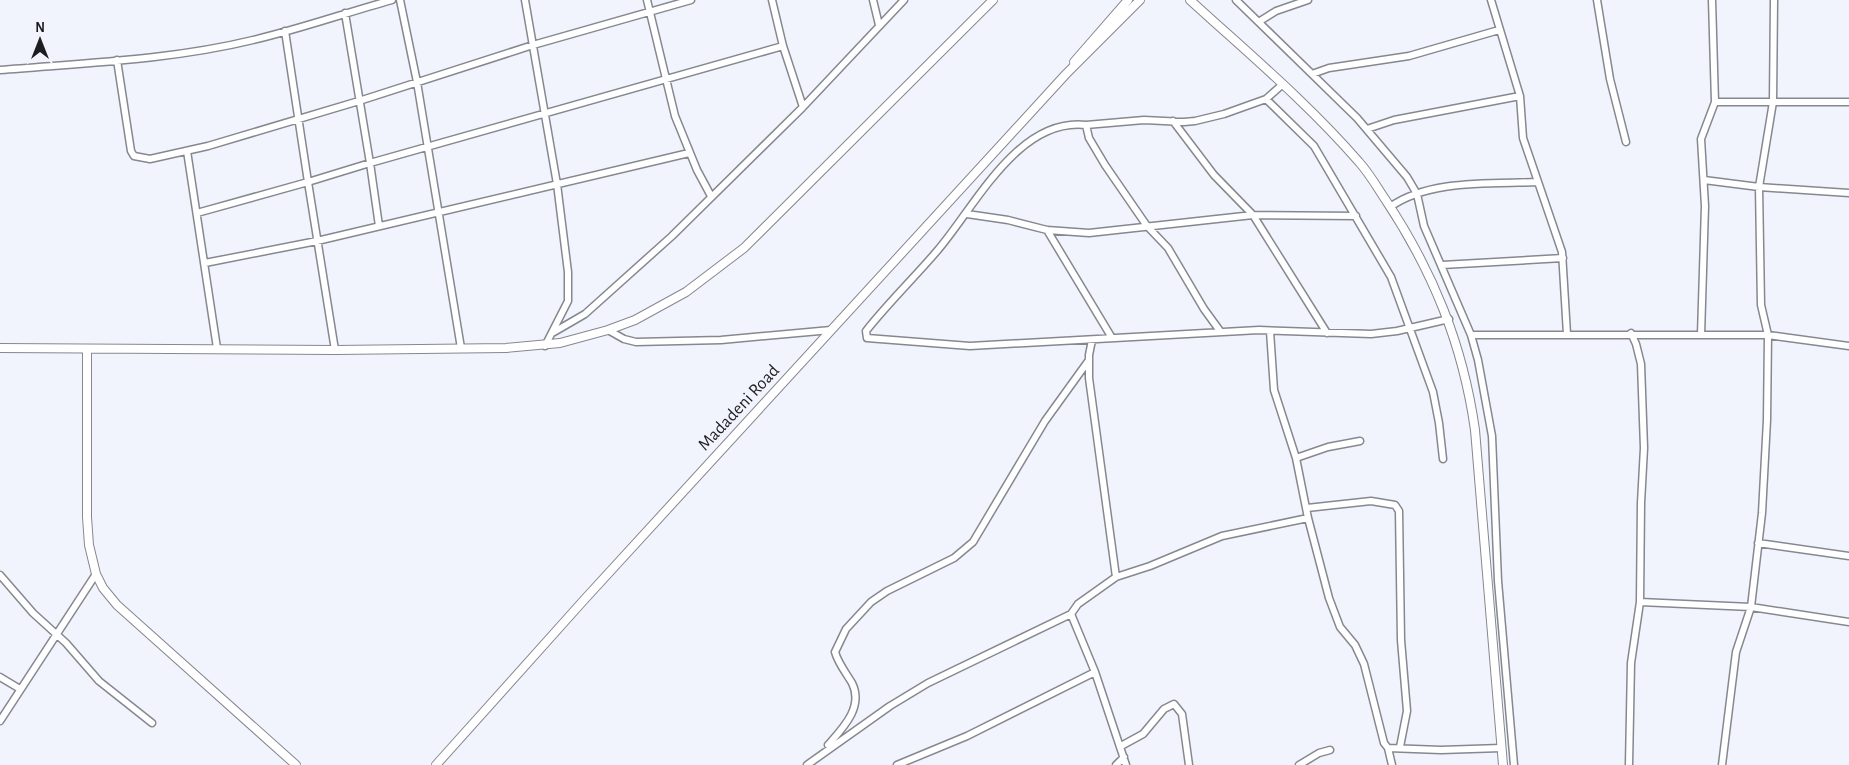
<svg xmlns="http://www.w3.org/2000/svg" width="1849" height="765" viewBox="0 0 1849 765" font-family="'Alegreya Sans',sans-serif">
<rect width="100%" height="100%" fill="#f1f4fc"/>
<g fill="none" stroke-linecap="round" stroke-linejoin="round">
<defs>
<path id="minor" d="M400,0L417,82L461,348
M525,0L557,184L568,272V301L545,346
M647,0L675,116L697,170L711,196
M772,0L783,46L803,107
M873,0L879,25
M1236,0L1357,118L1407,177L1417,194L1424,226L1471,335L1478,360L1492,436L1498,581L1514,765
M1491,0L1520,96L1523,138L1562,252L1567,334
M1597,0L1610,79L1626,142
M1260,21L1276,11L1308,0
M117,60L131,151L134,156L150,159L208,146L359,101L533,45L691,0
M0,70C84,63 171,60 253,40C300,29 345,13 392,0
M1312,74L1329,68L1409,56L1499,30
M1266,99L1314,146L1391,277L1433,392L1439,423L1443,459
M1715,102H1849
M1173,121L1214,175L1253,215L1327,333
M1086,125C1018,117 975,207 937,251C914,278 888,303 866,331L867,338L970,346L1259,330L1371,334L1397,331L1449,319
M1367,129L1394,120L1520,96
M187,151L217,348
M1704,180L1759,187L1773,102L1774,0
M1390,207C1429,179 1491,184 1537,182
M197,213L308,182L285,31
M967,214L1008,220L1047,230L1089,233L1253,215L1356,216
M379,226L370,163L783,46
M1047,230L1112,338
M205,263L317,241L689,153
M1442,265L1563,258
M608,330L624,339L636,342L721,340L831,330
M1220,331L1204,309L1168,248L1147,226L1105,165L1089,138L1086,125L1144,120L1184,122L1195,121L1224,114L1266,99L1283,84
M1270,331L1274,390L1296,458L1308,518L1329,598L1340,627L1355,645L1364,664L1384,743L1388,748L1441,750L1501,748
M554,332L585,314L672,236L803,107L904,0
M1471,335H1768L1849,346
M1701,335L1705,206L1701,139L1715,102L1712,0
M335,350L308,182L370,163L345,13
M1296,458L1328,447L1360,441
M1307,508L1371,501L1395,505L1399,511L1401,640L1407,711L1400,747
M1758,543L1849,556
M0,575L33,613L66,643L99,681L152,723
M1116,577L1150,566L1222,536L1308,518
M1640,602L1751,607L1849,622
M1071,614L1095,672L1126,765
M0,677L20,689
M0,721L96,574
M828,745C843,728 864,707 852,683C846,673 838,663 835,652L846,629L871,602L887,591L954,558L973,542L1045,421L1089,360
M1121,746L1143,734L1164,709L1174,704L1182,714L1189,765
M1388,748L1392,765
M807,765L890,706L928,683L1071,614L1078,604L1116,577L1089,378V355L1092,340
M897,765L967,736L1095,672
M1116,765L1124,757
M1299,765L1319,753L1330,750
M1629,765L1631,663L1640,602L1641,503L1644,448L1641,364L1636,344L1631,333
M1722,765L1736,652L1751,607L1762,513L1767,420L1768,335L1761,305L1759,187L1849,193"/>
<path id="tertiary" d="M1190,0C1248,53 1308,103 1359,162C1369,173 1377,187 1385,199C1433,271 1463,345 1475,430L1503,765
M1074,62L1128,0
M0,348L335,350L506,348L560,343L608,330L635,320L686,292L744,248L993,0
M87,349V517L89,545L96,574L103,588L117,605L296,765
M436,765L583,601L1066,74L1140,0"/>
</defs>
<use href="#minor" stroke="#85888f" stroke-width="9"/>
<use href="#tertiary" stroke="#85888f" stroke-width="10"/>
<use href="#minor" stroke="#fff" stroke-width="6"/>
<use href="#tertiary" stroke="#fff" stroke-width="8"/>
</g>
<g text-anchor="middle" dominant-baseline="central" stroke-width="4" stroke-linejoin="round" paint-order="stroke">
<g font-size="18" fill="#1c1d20" stroke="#f1f4fc">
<text transform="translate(739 408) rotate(-47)">Madadeni Road</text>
</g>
</g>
<g transform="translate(40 40)" stroke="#f1f4fc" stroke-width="4" paint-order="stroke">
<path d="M0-4L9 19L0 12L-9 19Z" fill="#1c1d20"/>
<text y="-8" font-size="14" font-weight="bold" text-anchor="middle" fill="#1c1d20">N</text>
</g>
</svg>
